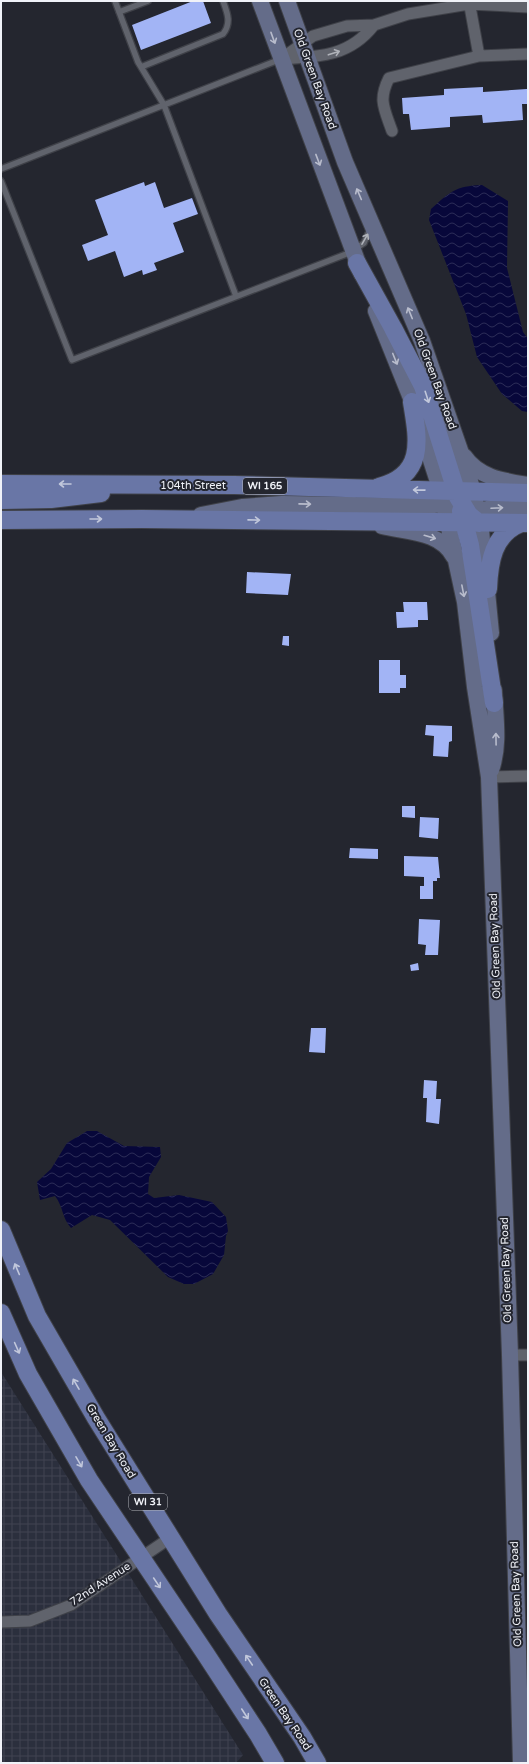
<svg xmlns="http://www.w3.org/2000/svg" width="529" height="1764" viewBox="0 0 529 1764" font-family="'Varela Round',sans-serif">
<defs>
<pattern id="industrial-grid" width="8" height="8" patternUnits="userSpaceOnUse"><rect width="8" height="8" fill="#2b2f3d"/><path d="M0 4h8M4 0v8" fill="none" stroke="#404350"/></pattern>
<pattern id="water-waves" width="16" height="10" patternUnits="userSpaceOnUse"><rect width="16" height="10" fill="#07073a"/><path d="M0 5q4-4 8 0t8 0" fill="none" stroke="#2b2c57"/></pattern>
</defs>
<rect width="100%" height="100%" fill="#24262f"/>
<path fill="url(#industrial-grid)" d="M1,1372L243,1755L236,1763H1Z"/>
<path fill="url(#water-waves)" d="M482,185L508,201L507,268L523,332L528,339V412L522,411L502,394L477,357L466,314L429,220L431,209C450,192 455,186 482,185Z
M87,1131H97L124,1146L160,1147L161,1157L149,1177L148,1194L154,1198L179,1195L212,1202L226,1217L228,1231L226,1236L224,1255L213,1274L194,1284H184L168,1277L110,1220L92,1215L71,1228C61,1216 64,1208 55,1196L40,1200L37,1182L51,1169L67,1143Z"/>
<path fill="#a2b4f5" d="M193,1H203L211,23L141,50L132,25Z
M483,87V92L527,89L528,104H522L523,120L483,123L482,115L450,117V127L411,130L409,114H403L402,98L444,95V89Z
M144,182L145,186L155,182L164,208L192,198L198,214L173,223L184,252L154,263L157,270L143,275L142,270L124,277L115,251L88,261L82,245L108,235L95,200Z
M247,572L291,574L288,595L246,593Z
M403,602H427L428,620H418V627L397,628L396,612H404Z
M283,636H289V646L282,645Z
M379,660H400V675H406V688H400V693H379Z
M426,725L452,726V741L449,742L448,757L433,756L434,736L425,735Z
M402,806H415V818L402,817Z
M420,817L439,818L438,839L419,837Z
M350,848L378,849V859L349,858Z
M404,856L438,857L440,878H437V881H433V899H420V886H424V877L404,876Z
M419,919L440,920L438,955H425L426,945L418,944Z
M418,963L419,970L411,971L410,965Z
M311,1028H326L325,1053L309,1052Z
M424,1080L437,1081L436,1099H441L439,1124L426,1122L427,1098H423Z"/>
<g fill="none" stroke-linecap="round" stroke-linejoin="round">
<defs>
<path id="lane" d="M115,1L138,62L164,105L236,296
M119,12L148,1
M141,67L223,34C232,23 227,12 223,1
M1,169L281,59
M1,181L72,360L349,253L364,243L370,229"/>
<path id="street" d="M469,1L479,56
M281,59L313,36L347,26L374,25L408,14L469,4L528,7
M281,59C318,57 349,57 374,25
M392,131C384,108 378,100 389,78L479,56L528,54
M489,777L528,776
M510,1355H528
M1,1622L30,1621L71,1605L170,1538"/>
<path id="secondary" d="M260,1L362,274
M287,1L345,162L422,341L463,459L473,491L481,530L491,633
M376,311L411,398L441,491L465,602L475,687L489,777L510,1355L521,1763
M464,456C479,478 504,481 528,485
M466,513L492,508H528
M201,515L242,507L282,504L423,506L455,503
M382,526C407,532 441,531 454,557
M491,770C500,745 495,716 494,690"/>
<path id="primary" d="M357,263L393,328L423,386L458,497L469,515L479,523
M1,484L234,485L528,493
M379,487C426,475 418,439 412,402
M1,500L51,499L101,493
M461,511L470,545L494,703
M1,520L142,519L528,523
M488,589C489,562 493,534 521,523
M1,1230L37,1316L96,1418L218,1614L302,1737L317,1763
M1,1313L28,1374L89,1480L205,1653L258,1734L275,1763"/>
</defs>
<use href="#lane" stroke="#3f4148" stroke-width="8"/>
<use href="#street" stroke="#3f4148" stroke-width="13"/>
<use href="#secondary" stroke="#3f4148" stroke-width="18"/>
<use href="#primary" stroke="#3f4148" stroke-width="20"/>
<use href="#lane" stroke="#60636c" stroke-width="5.5"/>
<use href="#street" stroke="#60636c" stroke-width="11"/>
<use href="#secondary" stroke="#646c89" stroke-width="16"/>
<use href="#primary" stroke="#6976a6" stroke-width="18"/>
</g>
<defs><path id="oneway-shaft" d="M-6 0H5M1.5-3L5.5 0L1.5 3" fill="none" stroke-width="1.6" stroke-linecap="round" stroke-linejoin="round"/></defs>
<g stroke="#b8bccc">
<use href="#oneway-shaft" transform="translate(273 38) rotate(70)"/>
<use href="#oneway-shaft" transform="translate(318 160) rotate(69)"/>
<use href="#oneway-shaft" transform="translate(359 194) rotate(-113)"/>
<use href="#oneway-shaft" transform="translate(410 313) rotate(-112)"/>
<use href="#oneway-shaft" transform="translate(395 359) rotate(68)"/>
<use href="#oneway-shaft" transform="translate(305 504) rotate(1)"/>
<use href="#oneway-shaft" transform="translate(497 508) rotate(-3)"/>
<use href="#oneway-shaft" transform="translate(430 537) rotate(16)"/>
<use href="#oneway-shaft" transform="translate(463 591) rotate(79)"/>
<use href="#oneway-shaft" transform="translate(496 739) rotate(-91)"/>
</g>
<g stroke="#afb2b9">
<use href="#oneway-shaft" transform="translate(334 53) rotate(-18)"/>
<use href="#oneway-shaft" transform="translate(365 239) rotate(-60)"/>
</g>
<g stroke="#c1c7db">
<use href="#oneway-shaft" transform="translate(427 397) rotate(72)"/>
<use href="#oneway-shaft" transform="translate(65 484) rotate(-180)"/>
<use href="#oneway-shaft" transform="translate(419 490) rotate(-179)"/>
<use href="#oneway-shaft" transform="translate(96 519)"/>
<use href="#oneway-shaft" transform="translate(254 520) rotate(1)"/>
<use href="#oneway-shaft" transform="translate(17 1269) rotate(-113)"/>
<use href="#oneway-shaft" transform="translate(17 1348) rotate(66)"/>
<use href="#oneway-shaft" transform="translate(76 1384) rotate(-120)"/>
<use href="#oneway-shaft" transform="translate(79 1462) rotate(60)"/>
<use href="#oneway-shaft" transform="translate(157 1583) rotate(56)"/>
<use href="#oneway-shaft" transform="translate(249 1660) rotate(-124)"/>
<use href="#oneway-shaft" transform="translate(245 1714) rotate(57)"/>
</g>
<g text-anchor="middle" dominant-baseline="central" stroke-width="4" stroke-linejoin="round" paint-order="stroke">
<g fill="#24262f" stroke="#b3b5bc" stroke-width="1">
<rect x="243" y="478" width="44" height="16" rx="3"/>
<rect x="129" y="1494" width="38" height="16" rx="3"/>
</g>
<g font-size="10" font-weight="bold" fill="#f0f2f8">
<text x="265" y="486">WI 165</text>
<text x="148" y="1502">WI 31</text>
</g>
<g font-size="11" fill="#f0f2f8" stroke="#24262f">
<text transform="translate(315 79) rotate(70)">Old Green Bay Road</text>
<text transform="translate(435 379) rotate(70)">Old Green Bay Road</text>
<text x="193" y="485">104th Street</text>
<text transform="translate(495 946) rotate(-92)">Old Green Bay Road</text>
<text transform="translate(506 1270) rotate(-92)">Old Green Bay Road</text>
<text transform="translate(111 1441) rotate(59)">Green Bay Road</text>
<text transform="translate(100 1584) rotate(-33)">72nd Avenue</text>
<text transform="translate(516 1594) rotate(-92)">Old Green Bay Road</text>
<text transform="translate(285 1714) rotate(56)">Green Bay Road</text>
</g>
</g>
<rect width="529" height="1764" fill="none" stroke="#f0f2f8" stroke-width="4"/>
</svg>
